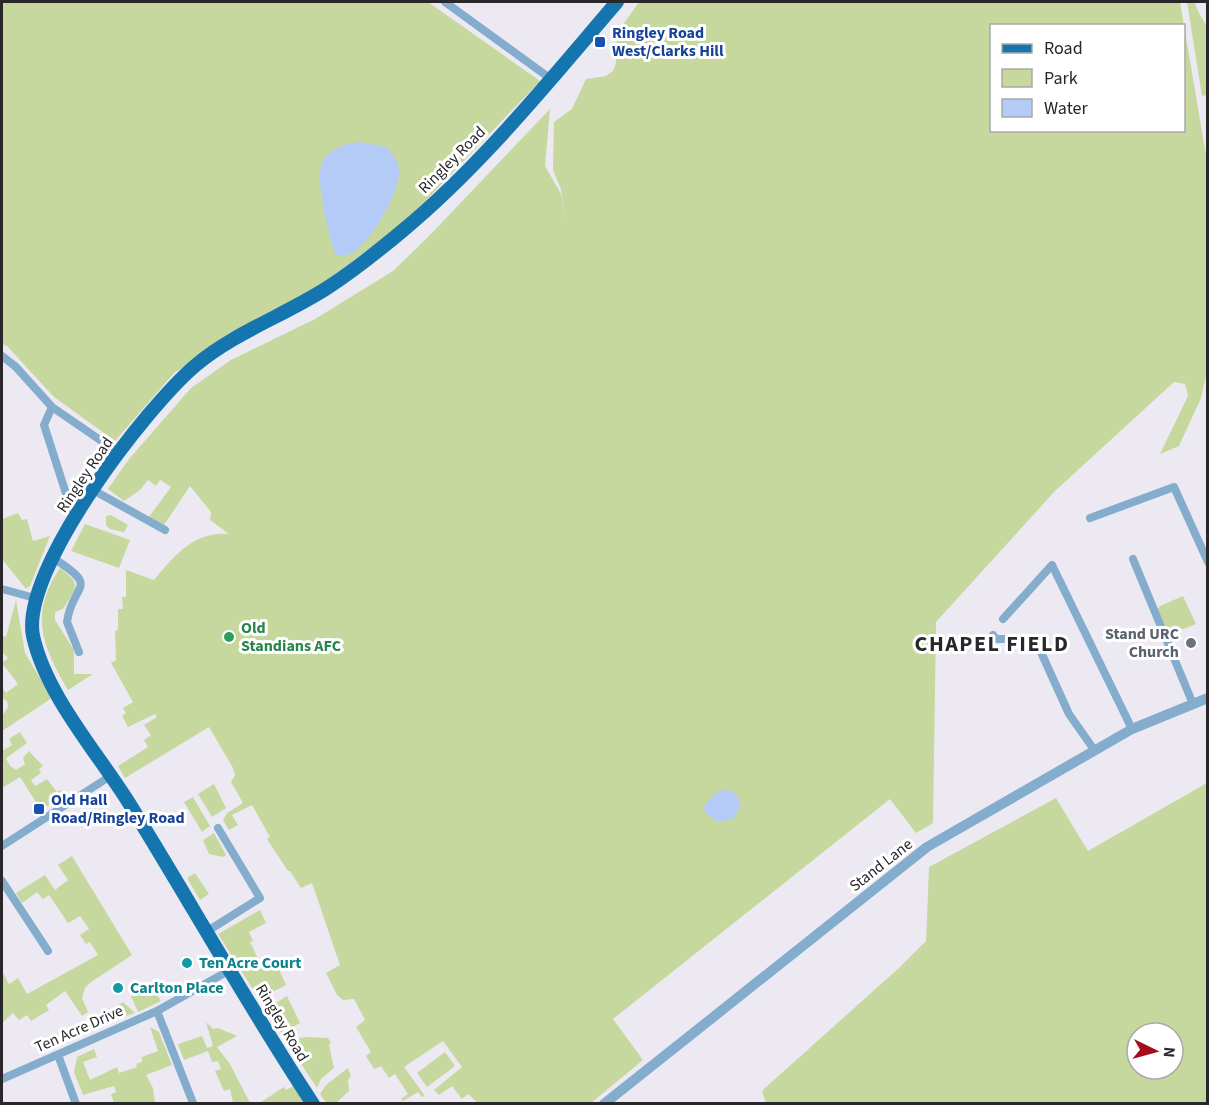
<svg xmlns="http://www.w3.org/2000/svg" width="1209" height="1105" viewBox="0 0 1209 1105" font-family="'Source Sans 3',sans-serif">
<rect width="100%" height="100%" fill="#ede9f2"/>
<path fill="#c6d89e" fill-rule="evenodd" d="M2,2H428L540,81L410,217L326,282L236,333L174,373L115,441L54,397L7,346L2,344Z
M639,2H1180L1207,161L1208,366L1201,398L1179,446L1160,454L1188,396L1185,384L1174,382L1055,491L936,622L933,823L916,833L890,799L613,1019L643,1060L591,1103H478L468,1094L462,1099L452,1086L439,1095L434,1090L462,1067L443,1041L404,1067L425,1096L422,1097L418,1092L403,1101L401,1099L408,1094L395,1074L389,1078L381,1066L374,1069L366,1056L371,1052L356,1027L365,1020L354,999L343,1000L337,995L326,973L340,965L312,883L301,888L290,871H288L267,839L270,837L252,805L232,815L238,825L229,830L223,820L227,813L243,803L231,782L235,775L233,768L209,727L125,778L118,766L148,747L144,740L151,735L144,725L157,717L155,714L128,727L122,716L126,713L123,708L133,702L111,663L116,660L115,631L118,630V609H123L122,597H126V570L154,580C175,555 194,531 229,534L210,520L211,512L190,486L164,525L149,517L171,487L160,480L156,486L148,480L140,490L124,501L108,489L129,459L191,388L231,360L315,319L393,271L428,237L550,109L545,166L561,194L565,223L561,189L553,170L554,122L572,109L586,79L606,76L613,71L616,63L617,33ZM992,26H1184V130H992Z
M1187,2H1195C1197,14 1206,20 1208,32C1209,52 1208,75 1207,95L1202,96Z
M18,513L22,520L27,519L33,541L50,536L30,586L26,589L2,559V519Z
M111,515L128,525L124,532L110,529L106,525V516Z
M85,524L130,540L119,568L71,551Z
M60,568L73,579L76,588L63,609L55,612V620L74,650V674H93L68,690C42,646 29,614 60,568Z
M1183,596L1196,624L1168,635L1158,609L1160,606Z
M16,600L25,653L52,698L2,731V716L8,707L7,701L2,698V687L6,693L18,684L2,663L8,658L2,652V636L6,637Z
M20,732L27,743L6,758L10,766L16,770L25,764L23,758L29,751L43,766L39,769L41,773L31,780L35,786L47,779L57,792L61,790L64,795L41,810L20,777L2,788V751L12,745L9,739Z
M1207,783V1103H766L762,1092L765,1088L900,967L926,941L929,867L1056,798L1088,851ZM1137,1033H1173V1069H1137Z
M214,784L226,808L212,817L198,794Z
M193,797L210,826L202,832L184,802Z
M214,833L226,855L223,857L209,854L203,840Z
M72,856L132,955L91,982L85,988L82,998L88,1012L82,1016L65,991L46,1005L49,1010L31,1021L27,1015L19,1020L13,1013L2,1023V971L9,984L18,978L27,994L98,955L90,942L86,944L80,935L89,929L80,916L68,923L49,895L43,899L37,892L22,903L16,893L45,875L55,890L68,880L58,865Z
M195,873L209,894L200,900L187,878Z
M260,910L266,923L249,932L253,941L250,942L262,967L268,971L277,965L286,985L259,999L218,934Z
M150,984L161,1001L138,1012L131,996Z
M287,996L300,1023L281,1033L268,1008Z
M123,1002L135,1013L111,1021L105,1013Z
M206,1022L213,1029L218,1028L237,1036L217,1047L230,1064L250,1103H233L230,1089L224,1091L215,1071L221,1069L218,1061L212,1062L208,1051L184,1060L178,1044L202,1036L207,1048L213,1046Z
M150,1027L159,1032L172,1065L146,1075L153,1088L155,1103H114L111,1094L116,1092L114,1086L83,1095L74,1072L77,1057L94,1049L97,1057L83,1062L90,1080L117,1067L119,1073L137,1067L136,1064L142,1062V1057L158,1051Z
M307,1037L328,1038L331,1043L329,1045L334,1068L321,1079L317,1088L290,1047L300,1038Z
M445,1052L455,1066L427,1087L417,1073Z
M348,1068L351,1076L348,1080L349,1091L336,1103H326L320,1094L326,1085Z
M295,1085L306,1104H258L284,1087L286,1090Z"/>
<path fill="#b4cbf7" d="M359,142L387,147C393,155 399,161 399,171C400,192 369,247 350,254C346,256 340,255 336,255C329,241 316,181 321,166C327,149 344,144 359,142Z
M726,790L736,793L741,805L733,819L718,822L705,813L704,805L718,791Z"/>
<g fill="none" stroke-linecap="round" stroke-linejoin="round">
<path stroke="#83accd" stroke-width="8" d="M445,2L551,79
M2,356L16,367L52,407L119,453
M52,407L44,425L71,509L78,513
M93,490L165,530
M1090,518L1174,487L1208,562
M53,558C102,589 72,583 67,622L79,652
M1133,559L1193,704
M2,589L35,598
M1003,619L1052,565L1132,729
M993,635L996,639H1018L1030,643L1040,650L1069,714L1095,751
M2,846L112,775
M2,881L48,951
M206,932L260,898L218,828
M157,1011L193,1103
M58,1055L76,1104
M2,1079L157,1011L230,970"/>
<path stroke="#83accd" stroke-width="10" d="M604,1104L927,847L1132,729L1208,698"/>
<path stroke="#1575af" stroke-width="14" d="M313,1104C248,1006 191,903 129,803C97,752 46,695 33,636C20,570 147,406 196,365C234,333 285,315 327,288C352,272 377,252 401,232C482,165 549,81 617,2"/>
</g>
<g fill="#1a4fb4" stroke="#fff" stroke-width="2">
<rect x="594" y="36" width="12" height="12" rx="3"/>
<rect x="33" y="803" width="12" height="12" rx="3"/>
</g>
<circle fill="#2e9e5b" stroke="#fff" stroke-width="2" cx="229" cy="637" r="6"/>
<circle fill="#6b7280" stroke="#fff" stroke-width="2" cx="1191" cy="643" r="6"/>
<g fill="#0f9aa8" stroke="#fff" stroke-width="2">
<circle cx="187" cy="963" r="6"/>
<circle cx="118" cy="988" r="6"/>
</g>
<g text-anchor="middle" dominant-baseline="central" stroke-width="6" stroke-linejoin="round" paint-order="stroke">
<g font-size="16" font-weight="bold" fill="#164399" stroke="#fff" text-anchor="start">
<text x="612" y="33">Ringley Road<tspan x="612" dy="18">West/Clarks Hill</tspan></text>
<text x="51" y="800">Old Hall<tspan x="51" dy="18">Road/Ringley Road</tspan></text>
</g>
<g font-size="16" fill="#29272a" stroke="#fff">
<text transform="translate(452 160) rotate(-45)">Ringley Road</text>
<text transform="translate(85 475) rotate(-56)">Ringley Road</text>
<text transform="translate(881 865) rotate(-38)">Stand Lane</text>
<text transform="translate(282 1023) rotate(59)">Ringley Road</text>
<text transform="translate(79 1029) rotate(-24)">Ten Acre Drive</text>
</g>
<g font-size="16" font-weight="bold" fill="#27864d" stroke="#fff" text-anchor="start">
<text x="241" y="628">Old<tspan x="241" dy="18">Standians AFC</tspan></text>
</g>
<g font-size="16" font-weight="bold" fill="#5b616d" stroke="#fff" text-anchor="end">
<text x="1179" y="634">Stand URC<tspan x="1179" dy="18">Church</tspan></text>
</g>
<g font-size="16" font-weight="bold" fill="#0d838f" stroke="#fff" text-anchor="start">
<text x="199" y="963">Ten Acre Court</text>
<text x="130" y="988">Carlton Place</text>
</g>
<g font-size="22" font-weight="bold" letter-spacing="1.5" fill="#29272a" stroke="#fff">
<text x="992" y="644">CHAPEL FIELD</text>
</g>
</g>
<rect width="1209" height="1105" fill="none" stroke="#29272a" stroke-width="6"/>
<rect x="990" y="24" width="195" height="108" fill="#ffffff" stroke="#a9a9aa" stroke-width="1.5"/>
<rect x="1002" y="44" width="30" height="9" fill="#1575af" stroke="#a9a9aa" stroke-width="1.5"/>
<text x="1044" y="54" font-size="18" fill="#29272a">Road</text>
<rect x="1002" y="69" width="30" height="18" fill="#c6d89e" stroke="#a9a9aa" stroke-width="1.5"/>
<text x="1044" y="84" font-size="18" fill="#29272a">Park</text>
<rect x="1002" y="99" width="30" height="18" fill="#b4cbf7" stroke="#a9a9aa" stroke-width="1.5"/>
<text x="1044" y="114" font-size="18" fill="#29272a">Water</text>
<g transform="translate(1155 1051) rotate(95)"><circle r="28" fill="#ffffff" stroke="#a9a9aa" stroke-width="1.5"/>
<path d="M0-4.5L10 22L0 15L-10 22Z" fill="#a50d19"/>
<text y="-9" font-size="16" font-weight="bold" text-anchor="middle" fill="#29272a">N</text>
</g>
</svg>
